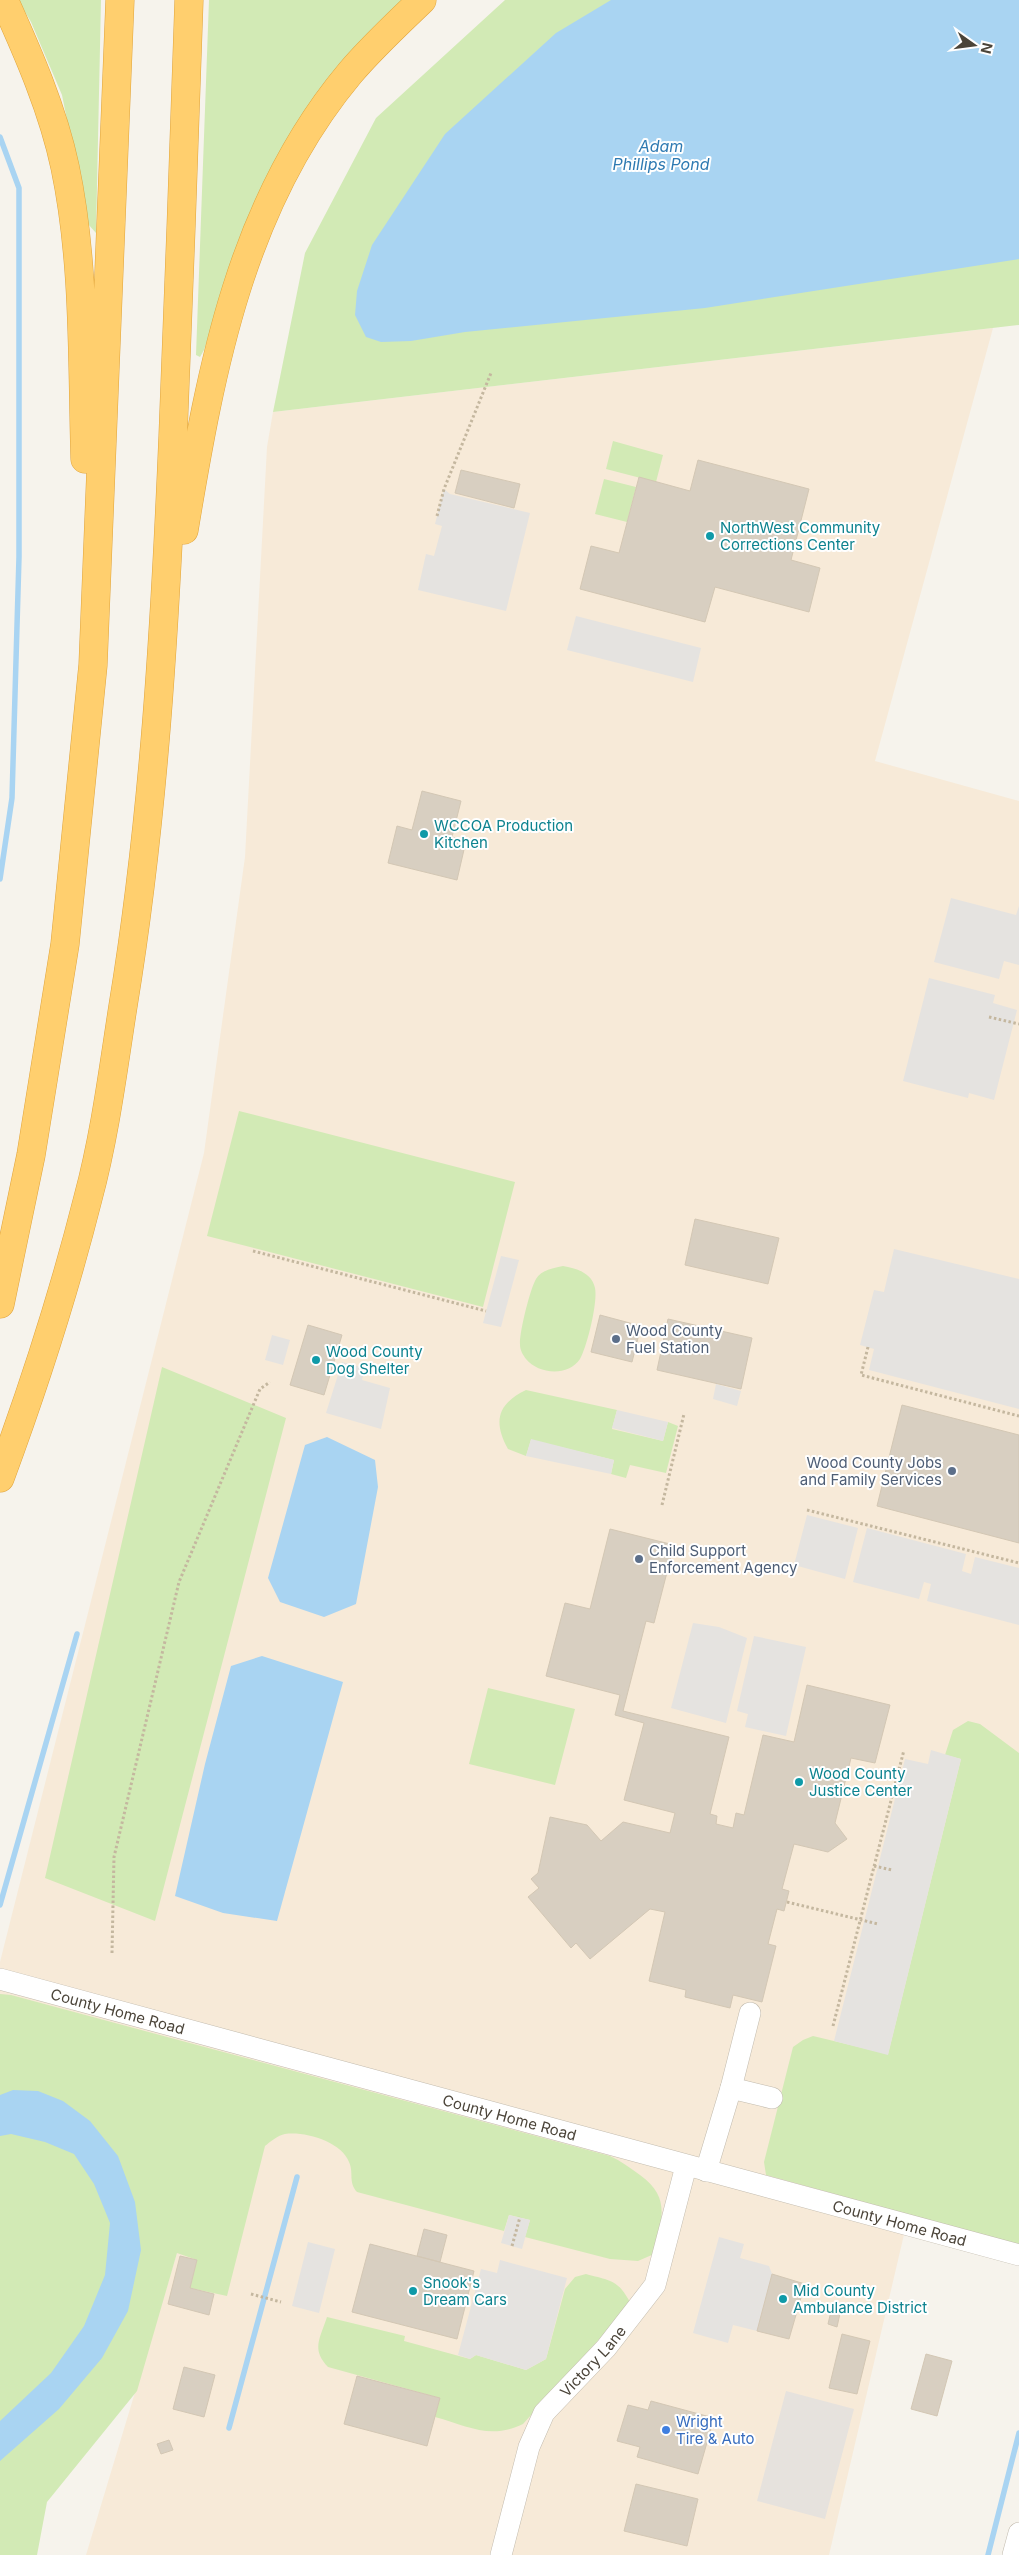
<svg xmlns="http://www.w3.org/2000/svg" width="1019" height="2555" viewBox="0 0 1019 2555" font-family="Inter,sans-serif">
<rect width="100%" height="100%" fill="#f6f3ec"/>
<path fill="#f7ead8" d="M993,328L875,761L1019,801V2255L906,2226L829,2555H86L177,2253L0,2028V1962L204,1153L245,857L267,447L273,412Z"/>
<path fill="#e6e2dd" d="M786,2391L854,2409L825,2519L757,2501Z"/>
<path fill="#d2eab5" d="M18,0H101L96,233L88,224L62,95L31,22Z
M209,0H402L373,28L304,112L251,209L204,350L200,357L196,355Z
M505,0H1019V325L273,412L305,253L376,118Z
M613,441L663,455L656,482L606,469Z
M604,479L636,487L627,522L595,514Z
M239,1111L515,1182L483,1307L207,1236Z
M563,1266C576,1268 592,1273 595,1288C598,1302 587,1347 580,1359C568,1377 538,1374 526,1359C523,1355 520,1350 520,1345C519,1334 530,1289 536,1279C541,1270 554,1268 563,1266Z
M162,1367L286,1418L155,1921L45,1878Z
M526,1390L617,1410L612,1429L663,1441L668,1422L678,1426L666,1473L630,1465L626,1478L611,1474L614,1460L531,1440L526,1456L508,1449C493,1422 497,1404 526,1390Z
M488,1688L575,1709L555,1785L469,1764Z
M968,1721L980,1724L1019,1753V2245L766,2175L764,2162L793,2047L803,2040L813,2036L888,2054L961,1759L945,1755L953,1730Z
M0,1994L11,1995L610,2156C621,2161 630,2168 640,2175C672,2198 661,2220 654,2254L638,2261L610,2259L525,2237L530,2220L509,2215L504,2231L357,2192C348,2182 354,2173 349,2162C342,2142 305,2131 285,2134C278,2135 270,2142 265,2146L227,2296L190,2288L197,2260L177,2253L137,2391L47,2502L37,2555H0Z
M586,2274C611,2281 617,2279 630,2302L619,2317L523,2424C490,2440 468,2426 435,2417L440,2398L328,2367C311,2349 320,2339 327,2317L405,2336L404,2341L470,2359L476,2355L526,2370L546,2359L565,2289L575,2277Z"/>
<path fill="#e5e3e0" d="M444,489L450,494L530,513L506,611L418,590L426,554L434,556L442,526L435,524Z
M576,616L701,648L693,682L567,650Z
M951,898L1016,915L1019,906V965L1004,961L999,979L934,962Z
M929,978L995,995L993,1003L1017,1010L994,1100L969,1093L968,1098L903,1081Z
M894,1249L1019,1279V1409L869,1370L874,1349L860,1345L874,1290L884,1292Z
M501,1256L519,1260L501,1327L483,1323Z
M272,1335L290,1340L283,1365L265,1360Z
M342,1362L365,1368L362,1380L390,1388L381,1429L326,1413Z
M716,1384L741,1391L737,1406L713,1399Z
M617,1410L668,1422L663,1441L612,1428Z
M531,1439L614,1460L611,1474L526,1456Z
M807,1515L858,1528L845,1579L794,1565Z
M867,1528L966,1554L962,1571L971,1574L975,1557L1019,1568V1625L927,1601L931,1584L924,1582L919,1599L853,1582Z
M693,1623L719,1627L747,1638L726,1723L671,1708Z
M754,1636L806,1647L786,1736L745,1727L748,1714L737,1711Z
M931,1750L961,1759L888,2055L834,2041L905,1759L928,1764Z
M509,2215L530,2220L522,2249L501,2243Z
M719,2237L744,2244L740,2258L769,2266L772,2274L757,2331L733,2325L728,2343L693,2333Z
M308,2242L335,2249L319,2313L292,2306Z
M500,2260L567,2278L546,2359L526,2370L476,2355L470,2359L458,2355L481,2269L497,2273Z"/>
<path fill="#a9d4f2" d="M611,0H1019V259L705,308L465,332L411,341L381,342L366,337L355,315L357,291L372,245L445,134L556,33Z
M327,1437L375,1460L378,1487L356,1604L324,1617L280,1602L268,1578L305,1445Z
M262,1656L343,1682L277,1921L223,1913L175,1896L205,1764L231,1666Z
M13,2090L38,2091L63,2101L90,2121L118,2156L135,2202L141,2250L128,2311L102,2358L59,2409L0,2461V2421L51,2373L84,2326L105,2275L110,2223L94,2184L74,2154L45,2142L11,2134L0,2136V2095Z"/>
<g fill="none" stroke-linecap="round" stroke-linejoin="round">
<path stroke="#a9d4f2" stroke-width="5.5" d="M0,137L19,188V557L12,798L0,879
M0,1905L77,1634
M229,2428L297,2177
M988,2555L1019,2433"/>
</g>
<path fill="#d8cfc1" stroke="#d3c7b4" d="M698,460L809,489L791,560L820,568L809,612L715,587L705,622L580,589L591,546L619,553L639,477L690,491Z
M461,470L520,484L514,508L455,493Z
M422,791L461,801L452,837L466,841L457,880L388,863L397,826L412,830Z
M695,1219L779,1238L768,1284L685,1265Z
M600,1315L641,1326L632,1362L591,1352Z
M668,1319L752,1338L741,1389L657,1370Z
M308,1325L342,1335L324,1395L290,1385Z
M902,1405L1019,1435V1543L877,1506Z
M610,1529L674,1545L654,1623L646,1621L623,1711L729,1737L710,1814L717,1816L716,1824L733,1828L736,1813L744,1815L763,1735L794,1742L807,1685L890,1705L875,1763L851,1758L835,1823L847,1839L828,1852L794,1844L782,1889L789,1891L784,1911L777,1909L768,1944L776,1946L762,2002L733,1995L730,2008L685,1997L686,1990L649,1981L665,1912L650,1909L590,1959L576,1943L571,1948L528,1897L539,1888L531,1879L538,1873L550,1817L587,1825L601,1841L623,1822L670,1833L675,1813L624,1800L644,1723L615,1715L620,1695L546,1676L565,1603L590,1609Z
M424,2229L447,2235L440,2262L417,2256Z
M370,2244L474,2271L457,2339L352,2312Z
M180,2256L197,2260L190,2288L214,2294L209,2315L168,2304Z
M772,2274L805,2284L789,2339L757,2331Z
M832,2307L841,2309L837,2327L828,2324Z
M842,2334L870,2341L857,2394L829,2388Z
M926,2354L952,2361L937,2416L911,2409Z
M184,2367L215,2375L204,2417L173,2409Z
M357,2376L440,2398L427,2446L344,2424Z
M651,2401L714,2418L698,2474L637,2457L640,2447L617,2441L628,2405L648,2410Z
M169,2440L173,2450L161,2454L157,2444Z
M636,2484L698,2499L687,2546L624,2531Z"/>
<g fill="none" stroke-linecap="round" stroke-linejoin="round">
<defs>
<g id="minor">
<path id="s1" d="M0,1979L1019,2255"/>
<path d="M731,2088L750,2013"/>
<path d="M706,2171L731,2088L772,2098"/>
<path id="s2" d="M501,2555L529,2447L544,2413L606,2348L655,2285L686,2166"/>
<path d="M1013,2555L1019,2533"/>
</g>
<path id="highway" d="M4,0C28,53 53,110 65,167C85,262 82,362 85,459
M184,530C211,368 241,203 350,73C372,47 397,24 422,0
M0,1304L31,1155L65,944L93,665L120,0
M0,1478C34,1386 64,1293 88,1198C105,1135 113,1070 123,1006C154,817 165,627 173,436C179,291 184,145 189,0"/>
</defs>
<use href="#minor" stroke="#c2bbae" stroke-width="22"/>
<use href="#highway" stroke="#e0a43c" stroke-width="29"/>
<path stroke="#c4b79f" stroke-width="3" stroke-dasharray="2.5 2.5" stroke-linecap="butt" d="M437,516L444,489L491,373
M989,1017L1019,1024
M253,1251L486,1311
M868,1347L861,1375L1019,1416
M662,1505L684,1414
M807,1510L1019,1563
M874,1866L892,1870
M787,1902L878,1924
M112,1953L114,1857L179,1582L260,1389L270,1382
M833,2026L904,1750
M512,2246L520,2217
M251,2294L281,2302"/>
<use href="#minor" stroke="#fff" stroke-width="21"/>
<use href="#highway" stroke="#ffcf6e" stroke-width="28"/>
</g>
<g fill="#0f9aa8" stroke="#fff" stroke-width="2">
<circle cx="710" cy="536" r="5"/>
<circle cx="424" cy="834" r="5"/>
<circle cx="316" cy="1360" r="5"/>
<circle cx="799" cy="1782" r="5"/>
<circle cx="413" cy="2291" r="5"/>
<circle cx="783" cy="2299" r="5"/>
</g>
<g fill="#5c6f8a" stroke="#fff" stroke-width="2">
<circle cx="616" cy="1339" r="5"/>
<circle cx="952" cy="1471" r="5"/>
<circle cx="639" cy="1559" r="5"/>
</g>
<circle fill="#3f7fe0" stroke="#fff" stroke-width="2" cx="666" cy="2430" r="5"/>
<g text-anchor="middle" dominant-baseline="central" stroke-width="4" stroke-linejoin="round" paint-order="stroke">
<g font-size="15" fill="#0d838f" stroke="#fff" text-anchor="start">
<text x="720" y="527">NorthWest Community<tspan x="720" dy="17">Corrections Center</tspan></text>
<text x="434" y="825">WCCOA Production<tspan x="434" dy="17">Kitchen</tspan></text>
<text x="326" y="1351">Wood County<tspan x="326" dy="17">Dog Shelter</tspan></text>
<text x="809" y="1773">Wood County<tspan x="809" dy="17">Justice Center</tspan></text>
<text x="423" y="2282">Snook's<tspan x="423" dy="17">Dream Cars</tspan></text>
<text x="793" y="2290">Mid County<tspan x="793" dy="17">Ambulance District</tspan></text>
</g>
<g font-size="15" fill="#4e5e75" stroke="#fff" text-anchor="start">
<text x="626" y="1330">Wood County<tspan x="626" dy="17">Fuel Station</tspan></text>
<text x="942" y="1462" text-anchor="end">Wood County Jobs<tspan x="942" dy="17">and Family Services</tspan></text>
<text x="649" y="1550">Child Support<tspan x="649" dy="17">Enforcement Agency</tspan></text>
</g>
<g font-size="15" fill="#4b4439" stroke="#fff">
<text stroke="none"><textPath href="#s1" startOffset="122">County Home Road</textPath></text>
<text stroke="none"><textPath href="#s1" startOffset="528">County Home Road</textPath></text>
<text stroke="none"><textPath href="#s1" startOffset="932">County Home Road</textPath></text>
<text stroke="none"><textPath href="#s2" startOffset="220">Victory Lane</textPath></text>
</g>
<g font-size="15" fill="#366cbe" stroke="#fff" text-anchor="start">
<text x="676" y="2421">Wright<tspan x="676" dy="17">Tire &amp; Auto</tspan></text>
</g>
<g font-size="16" font-style="italic" fill="#2e7ab2" stroke="#fff">
<text x="661" y="146">Adam<tspan x="661" dy="18">Phillips Pond</tspan></text>
</g>
</g>
<g transform="translate(974 45) rotate(104)" stroke="#ffffff" stroke-width="4" paint-order="stroke">
<path d="M0-4L9 19L0 12L-9 19Z" fill="#4b4439"/>
<text y="-8" font-size="14" font-weight="bold" text-anchor="middle" fill="#4b4439">N</text>
</g>
</svg>
